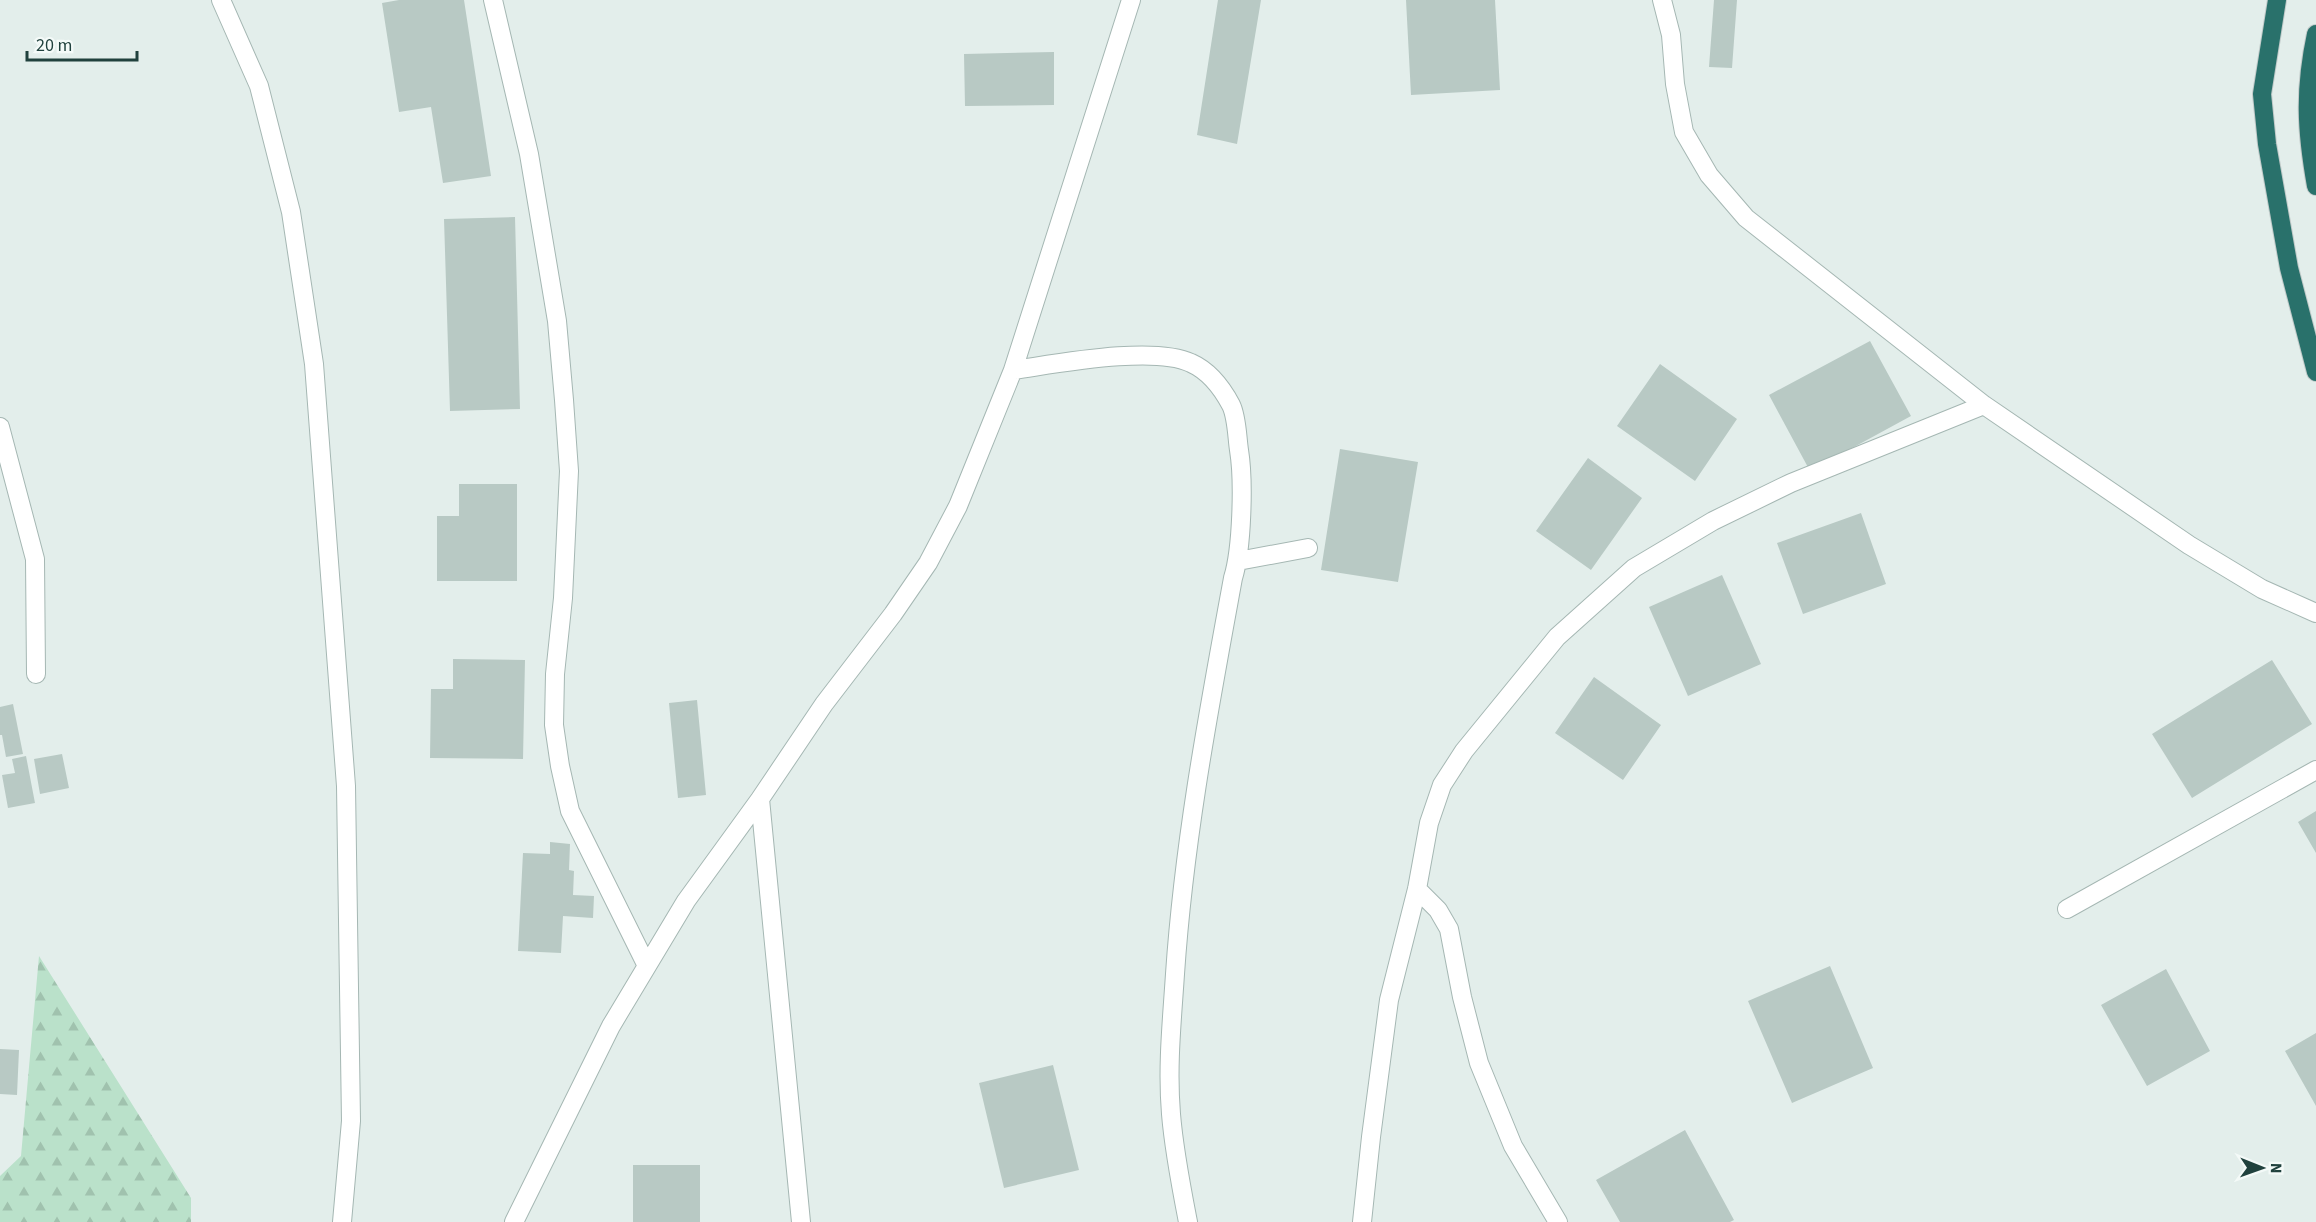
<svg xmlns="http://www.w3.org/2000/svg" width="2316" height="1222" viewBox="0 0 2316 1222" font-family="'Source Sans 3',sans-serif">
<defs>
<pattern id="forest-firs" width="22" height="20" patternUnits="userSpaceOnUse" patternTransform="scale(1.5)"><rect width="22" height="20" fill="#bae1ca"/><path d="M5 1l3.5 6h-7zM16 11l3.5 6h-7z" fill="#a0c2ae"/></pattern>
</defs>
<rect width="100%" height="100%" fill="#e3eeeb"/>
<path fill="url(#forest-firs)" d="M39,956L191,1198V1222H0V1176L21,1156Z"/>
<path fill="#b8c9c4" d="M399,0H464L491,176L443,183L431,107L399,112L382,3Z
M1218,0H1261L1237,144L1197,135Z
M1406,0H1495L1500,90L1411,95Z
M1714,0H1737L1732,68L1709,67Z
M1054,52V105L965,106L964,54Z
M515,217L520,409L450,411L444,219Z
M1870,341L1911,416L1810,471L1769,395Z
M1660,364L1737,419L1695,481L1617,426Z
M1340,449L1418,462L1398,582L1321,570Z
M1588,458L1642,498L1591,570L1536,531Z
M459,484H517V581H437V516H459Z
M1861,513L1886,584L1803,614L1777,543Z
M1722,575L1761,664L1688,696L1649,607Z
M453,659L525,660L523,759L430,758L431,689H453Z
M2272,660L2312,724L2192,798L2152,734Z
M1594,677L1661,725L1623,780L1555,733Z
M697,700L706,795L678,798L669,703Z
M13,704L23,754L6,757L2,735H0V707Z
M62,754L69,788L40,794L34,759Z
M26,756L35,803L8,808L2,775L15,773L12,759Z
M2316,811V853L2298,822Z
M550,842L570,844L569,870L574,871L573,895L594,896L593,918L563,916L561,953L518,951L523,853L550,854Z
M1830,966L1873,1068L1792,1103L1748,1001Z
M2166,969L2210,1051L2147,1086L2101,1005Z
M2316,1033V1106L2285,1051Z
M0,1049L19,1050L17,1095L0,1094Z
M1053,1065L1079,1170L1004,1188L979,1083Z
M1685,1130L1734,1220L1730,1222H1620L1596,1180Z
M633,1165H700V1222H633Z"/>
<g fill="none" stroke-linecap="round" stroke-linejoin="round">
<defs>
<path id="minor" d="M221,0L259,86L291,212L314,364L346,786L351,1121L342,1222
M493,0L529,154L557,321L564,400L569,471L563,598L555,674L554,725L560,766L570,811L647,966
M1662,0L1671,35L1675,84L1684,132L1709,175L1746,218L1984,405L2189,545L2262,589L2316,613
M1013,370C1056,364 1153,345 1191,363C1209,371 1222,388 1231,405C1237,417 1237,437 1239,450C1244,481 1242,549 1233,578C1209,709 1184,840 1175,974C1172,1020 1167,1067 1171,1114C1174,1151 1181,1186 1188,1222
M0,427L35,559L36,674
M1238,561L1308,548
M760,799L801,1222
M1417,889L1438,910L1449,929L1462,997L1479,1063L1513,1146L1558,1222
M2067,909L2316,770
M514,1222L611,1026L686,901L760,799L824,704L893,614L928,563L958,506L1013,370L1131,0
M1362,1222L1371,1137L1389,1000L1417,889L1429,823L1442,785L1464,751L1557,637L1634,568L1713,521L1791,483L1984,405"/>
<path id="highway" d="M2277,0L2262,94L2267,144L2289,268L2316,372
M2316,34C2304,90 2306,130 2316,186"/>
</defs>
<use href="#minor" stroke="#a5b7b3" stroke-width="20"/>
<use href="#highway" stroke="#c1cac9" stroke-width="20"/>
<use href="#minor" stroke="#fff" stroke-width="18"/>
<use href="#highway" stroke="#29716b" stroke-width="18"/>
</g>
<g transform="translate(2262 1168) rotate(91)" stroke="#f4faf8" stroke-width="4.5" paint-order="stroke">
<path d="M0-4.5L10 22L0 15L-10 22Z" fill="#20413d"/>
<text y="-9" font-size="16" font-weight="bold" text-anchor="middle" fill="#20413d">N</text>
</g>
<path d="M27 51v9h110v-9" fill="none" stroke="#20413d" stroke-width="3"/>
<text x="36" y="51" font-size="18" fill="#20413d" stroke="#f4faf8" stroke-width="4.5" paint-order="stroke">20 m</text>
</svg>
